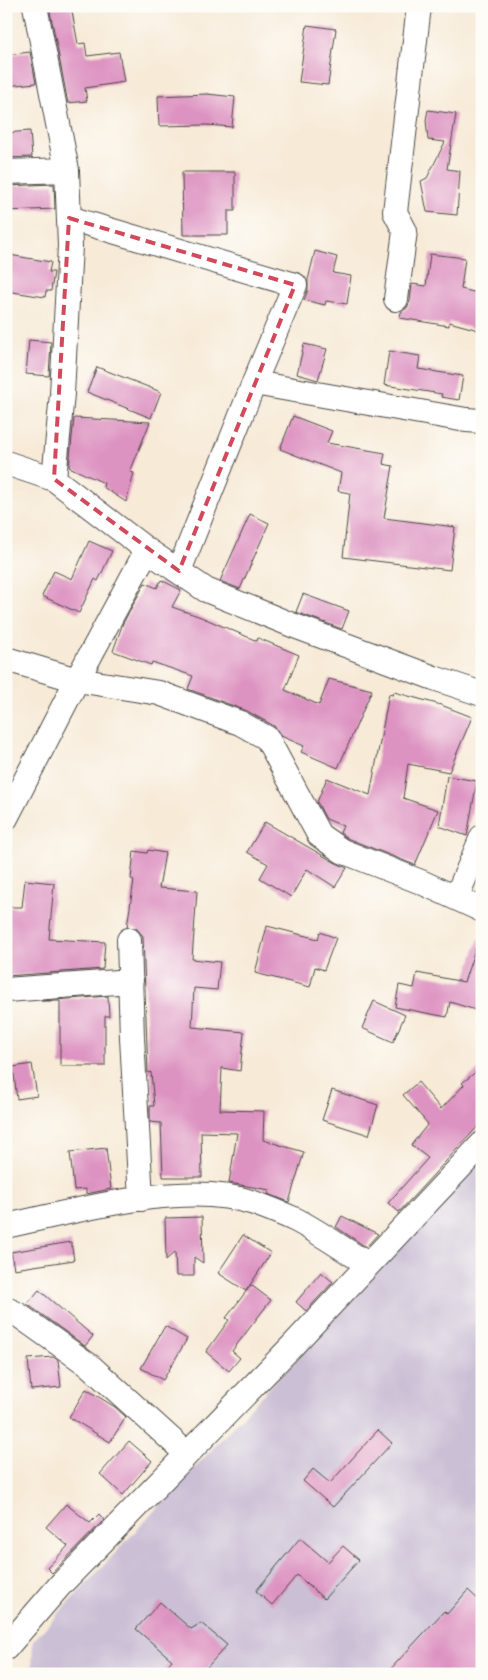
<svg xmlns="http://www.w3.org/2000/svg" width="488" height="1680" viewBox="0 0 488 1680" font-family="Mynerve,sans-serif">
<rect width="100%" height="100%" fill="#fdfcf7"/>
<filter id="ink" filterUnits="userSpaceOnUse"><feTurbulence type="fractalNoise" baseFrequency=".02" numOctaves="2"/><feDisplacementMap in="SourceGraphic" scale="10" xChannelSelector="R" yChannelSelector="G"/><feConvolveMatrix kernelMatrix="1 2 1 2 8 2 1 2 1" color-interpolation-filters="sRGB"/></filter>
<filter id="wash" filterUnits="userSpaceOnUse"><feTurbulence type="fractalNoise" baseFrequency=".0096" numOctaves="4" result="noise"/><feDisplacementMap in="SourceGraphic" scale="20" xChannelSelector="R" yChannelSelector="G"/><feGaussianBlur stdDeviation="1.12" result="paint"/><feColorMatrix in="noise" values="0 0 0 0 0 0 0 0 0 0 0 0 0 0 0 0 0 1.4 0 .05"/><feComposite in="paint" operator="in"/></filter>
<g filter="url(#wash)">
<rect width="100%" height="100%" fill="#f7ead7"/>
<path fill="#cbbfd5" d="M482,1154V1674H32L33,1641L343,1309Z"/>
<g id="blocks">
<path fill="#dd93c1" d="M49,6H71L78,44L85,43L87,56L119,52L124,82L85,88L87,101L68,103Z
M307,25L336,29L328,85L299,82Z
M30,52L36,83L6,86V55Z
M207,94L235,97L232,127L207,125L159,126L158,96Z
M428,110L456,114L447,169L460,171L457,215L427,212L421,181L427,178L445,142L428,140L426,120Z
M30,131L32,157L6,158V133Z
M182,172H235V211H228V235H183Z
M54,184L55,209L6,211V186Z
M315,251L337,257L333,273L351,276L347,304L326,301L325,305L304,300L308,290V280Z
M430,254L465,258L461,289L482,294V331L449,322V326L400,318L401,312L407,308L410,301L412,284L426,286Z
M9,255L51,262L49,272H54L51,291H46L45,297L6,291V272Z
M29,340L51,342L49,376L26,374Z
M304,344L327,349L318,380L297,374Z
M389,351L420,356L418,369L463,376L459,400L441,397L442,394L384,385Z
M97,367L161,392L151,418L87,392Z
M293,416L332,431L327,443L385,453L383,464L393,466L384,518L455,527L450,570L343,557L350,493L338,491L341,473L280,449Z
M74,418L150,422L130,472L134,473L126,502L103,487L104,483L69,467Z
M250,514L269,523L240,589L220,581Z
M89,541L112,551L98,581L95,579L79,613L42,596L54,571L72,579Z
M161,580L181,590L172,607L201,617L257,641L258,638L299,655L285,690L319,705L329,679L372,690L338,768L301,752L304,746L281,736L274,726L247,711L188,689L193,676L152,662L151,665L113,651L123,623L145,583L157,588Z
M303,594L349,611L342,629L296,612Z
M394,692L441,705L472,717L449,772L408,764L403,798L438,810L415,865L349,839L340,833L343,826L326,819L317,802L327,778L370,795L389,694L393,695Z
M447,776L477,781L467,836L439,826Z
M265,822L334,862L347,868L335,887L307,869L291,897L260,878L268,864L247,852Z
M148,850L165,853L159,888L197,891L192,959L220,962L217,990L194,988L192,1027L244,1032L240,1071L222,1068L220,1110L264,1111L263,1140L304,1152L289,1202L268,1194L270,1190L229,1183L237,1133L201,1132L202,1177H163L161,1123L150,1122V1106H154L151,1072L148,1073L143,936L136,928L127,927L134,880L131,879L134,851L147,853Z
M25,880L54,883L49,939L105,942L103,969L6,976V907H22Z
M267,926L318,939L320,932L336,938L324,970L315,967L310,987L255,973Z
M479,938L482,939V1012L450,1002L447,1017L395,1007L399,985L414,988L417,973L464,982Z
M108,996L109,1016H105V1066H60V1001H41Z
M374,1001L405,1015L393,1042L362,1028Z
M32,1064L37,1096L17,1099L13,1067Z
M482,1067V1122L399,1212L388,1203L428,1158L411,1145L428,1124L403,1095L418,1082L441,1109L464,1085L462,1083Z
M332,1090L378,1105L369,1135L322,1120Z
M106,1148L111,1189L86,1194V1189L74,1190L70,1152Z
M342,1216L378,1234L366,1247L336,1227Z
M202,1217L203,1263L194,1257V1276H176L175,1252L166,1260L165,1218Z
M243,1235L271,1253L246,1291L218,1273Z
M71,1242L74,1260L14,1269L11,1252Z
M321,1272L333,1282L306,1311L296,1302Z
M251,1285L271,1300L232,1351L240,1358L229,1371L206,1352L229,1320L226,1318Z
M39,1290L93,1336L85,1346L27,1304Z
M165,1326L187,1339L163,1380L141,1368Z
M53,1357L58,1360L61,1387L31,1390L28,1359Z
M86,1389L115,1407L126,1417L110,1442L69,1417Z
M378,1430L392,1443L333,1507L303,1481L313,1469L330,1483Z
M129,1441L152,1461L123,1495L100,1474Z
M66,1504L90,1523L99,1514L104,1520L52,1573L47,1568L68,1546L46,1527Z
M300,1538L328,1562L343,1546L359,1560L324,1599L297,1575L272,1605L256,1591Z
M468,1590L482,1603V1674H386L444,1611L447,1614Z
M160,1602L191,1629L201,1623L227,1645L201,1674H160L172,1660L136,1629Z"/>
</g>
</g>
<g filter="url(#ink)">
<use href="#blocks" fill-opacity="0" stroke="#4a4845" stroke-width="1"/>
<g fill="none" stroke-linecap="round" stroke-linejoin="round">
<defs>
<path id="minor" d="M35,6L67,170L70,246L62,394L54,479L147,550L206,590L292,625L434,678L482,694
M6,172L67,170
M69,218L295,285L254,383L179,571
M396,299L405,231L395,212L419,6
M254,383L466,420L482,421
M6,463L54,479
M6,659L77,680L159,693L240,723L267,738L319,835L342,851L421,882L482,910
M6,818L77,680L147,550
M456,898L482,837
M129,940L132,1038L141,1199
M6,990L131,981
M6,1226C77,1211 185,1179 254,1203C268,1208 283,1214 296,1220C321,1233 344,1250 368,1264
M6,1309L17,1314L90,1366L187,1454
M6,1648L61,1584L293,1345L482,1144"/>
</defs>
<use href="#minor" stroke="#4a4845" stroke-width="26"/>
<use href="#minor" stroke="#fff" stroke-width="24"/>
</g>
</g>
<path fill="none" stroke="#d1495b" stroke-width="4" stroke-dasharray="10 6" stroke-linejoin="round" d="M69,218L295,285L179,571L54,479Z"/>
<rect width="488" height="1680" fill="none" stroke="#fdfcf7" stroke-width="25"/>
</svg>
